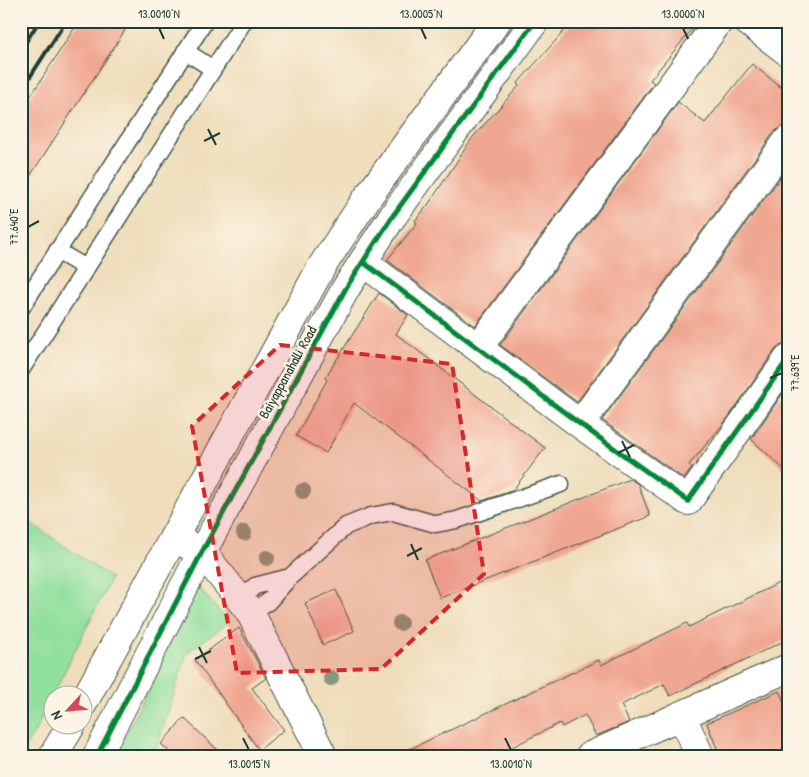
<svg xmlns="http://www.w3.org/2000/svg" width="809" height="777" viewBox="0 0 809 777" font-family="'Patrick Hand',sans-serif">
<rect width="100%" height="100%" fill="#fcf5e5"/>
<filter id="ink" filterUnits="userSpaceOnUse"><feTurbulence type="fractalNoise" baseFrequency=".02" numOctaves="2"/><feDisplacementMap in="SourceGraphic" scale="10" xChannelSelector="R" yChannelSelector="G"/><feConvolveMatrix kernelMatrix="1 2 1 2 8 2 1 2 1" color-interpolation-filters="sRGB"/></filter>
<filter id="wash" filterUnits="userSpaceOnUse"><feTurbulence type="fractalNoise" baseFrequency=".0096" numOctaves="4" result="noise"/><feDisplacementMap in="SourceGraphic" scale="20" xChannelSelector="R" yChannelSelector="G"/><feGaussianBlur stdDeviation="1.12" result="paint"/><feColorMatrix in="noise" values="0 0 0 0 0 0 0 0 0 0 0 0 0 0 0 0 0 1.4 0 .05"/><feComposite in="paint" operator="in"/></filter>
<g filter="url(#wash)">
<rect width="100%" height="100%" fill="#efddbb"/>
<path fill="#90df9d" stroke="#588e68" d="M21,516L111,578L34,733L21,753Z
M197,586L229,622L187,653L154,756H116Z"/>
<g id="blocks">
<path fill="#f0a792" d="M79,21H131L21,190V111Z
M573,21H699L650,80L654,83L475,326L387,260L417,223L415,221L428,205L473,137L519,86L517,84Z
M752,64L788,93V125L775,131L577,402L500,345L678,102L705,123Z
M788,167V344L781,345L775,350L728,418L689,465L692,468L684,479L602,420Z
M379,293L408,315L396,334L545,448L513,490L482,501L354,403L326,453L296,436L327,380L325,378Z
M788,386V473L751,439Z
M630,479L638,484L650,516L440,598L425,560Z
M781,582L788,596V639L670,696L664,684L621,705L629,722L596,736L585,715L562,727L560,723L510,748L513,756H395L599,660L601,665L687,623L689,627Z
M336,590L354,631L323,645L305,603Z
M239,628L266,678L252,688L284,730L259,750L195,660Z
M779,691L788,710V756H720L707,723Z
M184,718L224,756H174L161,744Z
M643,750L645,756H629Z"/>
</g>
</g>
<g filter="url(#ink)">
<use href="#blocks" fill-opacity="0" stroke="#3e5548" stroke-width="1"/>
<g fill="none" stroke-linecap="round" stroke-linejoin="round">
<defs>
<path id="lane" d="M185,51L213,69
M57,251L86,268
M21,308L205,21
M21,370L244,21
M290,577L346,526L371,516L393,512L436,524L457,520L561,484
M239,599L255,586L290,577L268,602L250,612"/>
<path id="street" d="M747,21L788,52
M363,262L580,424L688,501L788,359
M478,348L719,21
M580,424L788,140
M174,538L202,552L250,612L323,756
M681,715L700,756
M590,756L788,668"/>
<path id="secondary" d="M82,705L322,266L367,198L497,21
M53,756L72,724
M97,756L202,552L346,288L392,217L535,21"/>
</defs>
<use href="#lane" stroke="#3e5548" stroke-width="19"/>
<use href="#street" stroke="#3e5548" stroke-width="30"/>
<use href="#secondary" stroke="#3e5548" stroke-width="30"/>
<use href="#lane" stroke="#fff" stroke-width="16"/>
<use href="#street" stroke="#fff" stroke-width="28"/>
<use href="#secondary" stroke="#fff" stroke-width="28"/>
<path stroke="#1f3d34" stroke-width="4" d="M21,50L39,21
M21,91L66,21"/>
<defs>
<path id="cycleway" d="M363,262L580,424L688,501L788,359
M97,756L202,552L346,288L392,217L535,21"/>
</defs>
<use href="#cycleway" stroke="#fcf5e5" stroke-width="8"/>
<use href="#cycleway" stroke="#00873e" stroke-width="5"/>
</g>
<g fill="#89977c">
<circle cx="303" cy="491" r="8"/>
<circle cx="244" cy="533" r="8"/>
<circle cx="267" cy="558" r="8"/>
<circle cx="400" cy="623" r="8"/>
<circle cx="331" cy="678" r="8"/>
</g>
</g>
<path fill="#d62828" fill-opacity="0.2" stroke="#d62828" stroke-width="4" stroke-dasharray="10 6" stroke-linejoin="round" d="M280,345L452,364L484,574L381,669L237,673L192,426Z"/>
<path fill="none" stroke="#1f3d34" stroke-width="2" d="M159,28L164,39M421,28L426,39M683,28L688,39M208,129L216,145M204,141L220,133M28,227L39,221M770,378L782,373M622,441L630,457M618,453L634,445M411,544L418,560M407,556L422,548M199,647L207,663M195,659L211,651M243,738L249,750M505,738L511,750"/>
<g text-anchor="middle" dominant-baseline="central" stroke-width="5" stroke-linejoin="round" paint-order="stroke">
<g font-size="14" fill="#1f3d34" stroke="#fcf5e5">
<text transform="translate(287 372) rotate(-61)">Baiyappanahalli Road</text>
</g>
</g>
<rect width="809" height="777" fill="none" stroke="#fcf5e5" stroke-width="55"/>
<g transform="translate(68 710) rotate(244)"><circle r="24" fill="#fcf5e5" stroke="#a4ab9e"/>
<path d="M0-4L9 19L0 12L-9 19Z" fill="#d1495b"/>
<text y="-8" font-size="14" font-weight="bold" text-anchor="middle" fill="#1f3d34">N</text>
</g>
<rect x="28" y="28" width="754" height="722" fill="none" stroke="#1f3d34" stroke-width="2"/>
<g font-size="12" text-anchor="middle" fill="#1f3d34">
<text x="159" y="18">13.0010°N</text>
<text x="421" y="18">13.0005°N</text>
<text x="683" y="18">13.0000°N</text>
<text transform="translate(14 227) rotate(-90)" y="4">77.640°E</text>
<text transform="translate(795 373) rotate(-90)" y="4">77.639°E</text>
<text x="249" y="768">13.0015°N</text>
<text x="511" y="768">13.0010°N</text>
</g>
</svg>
